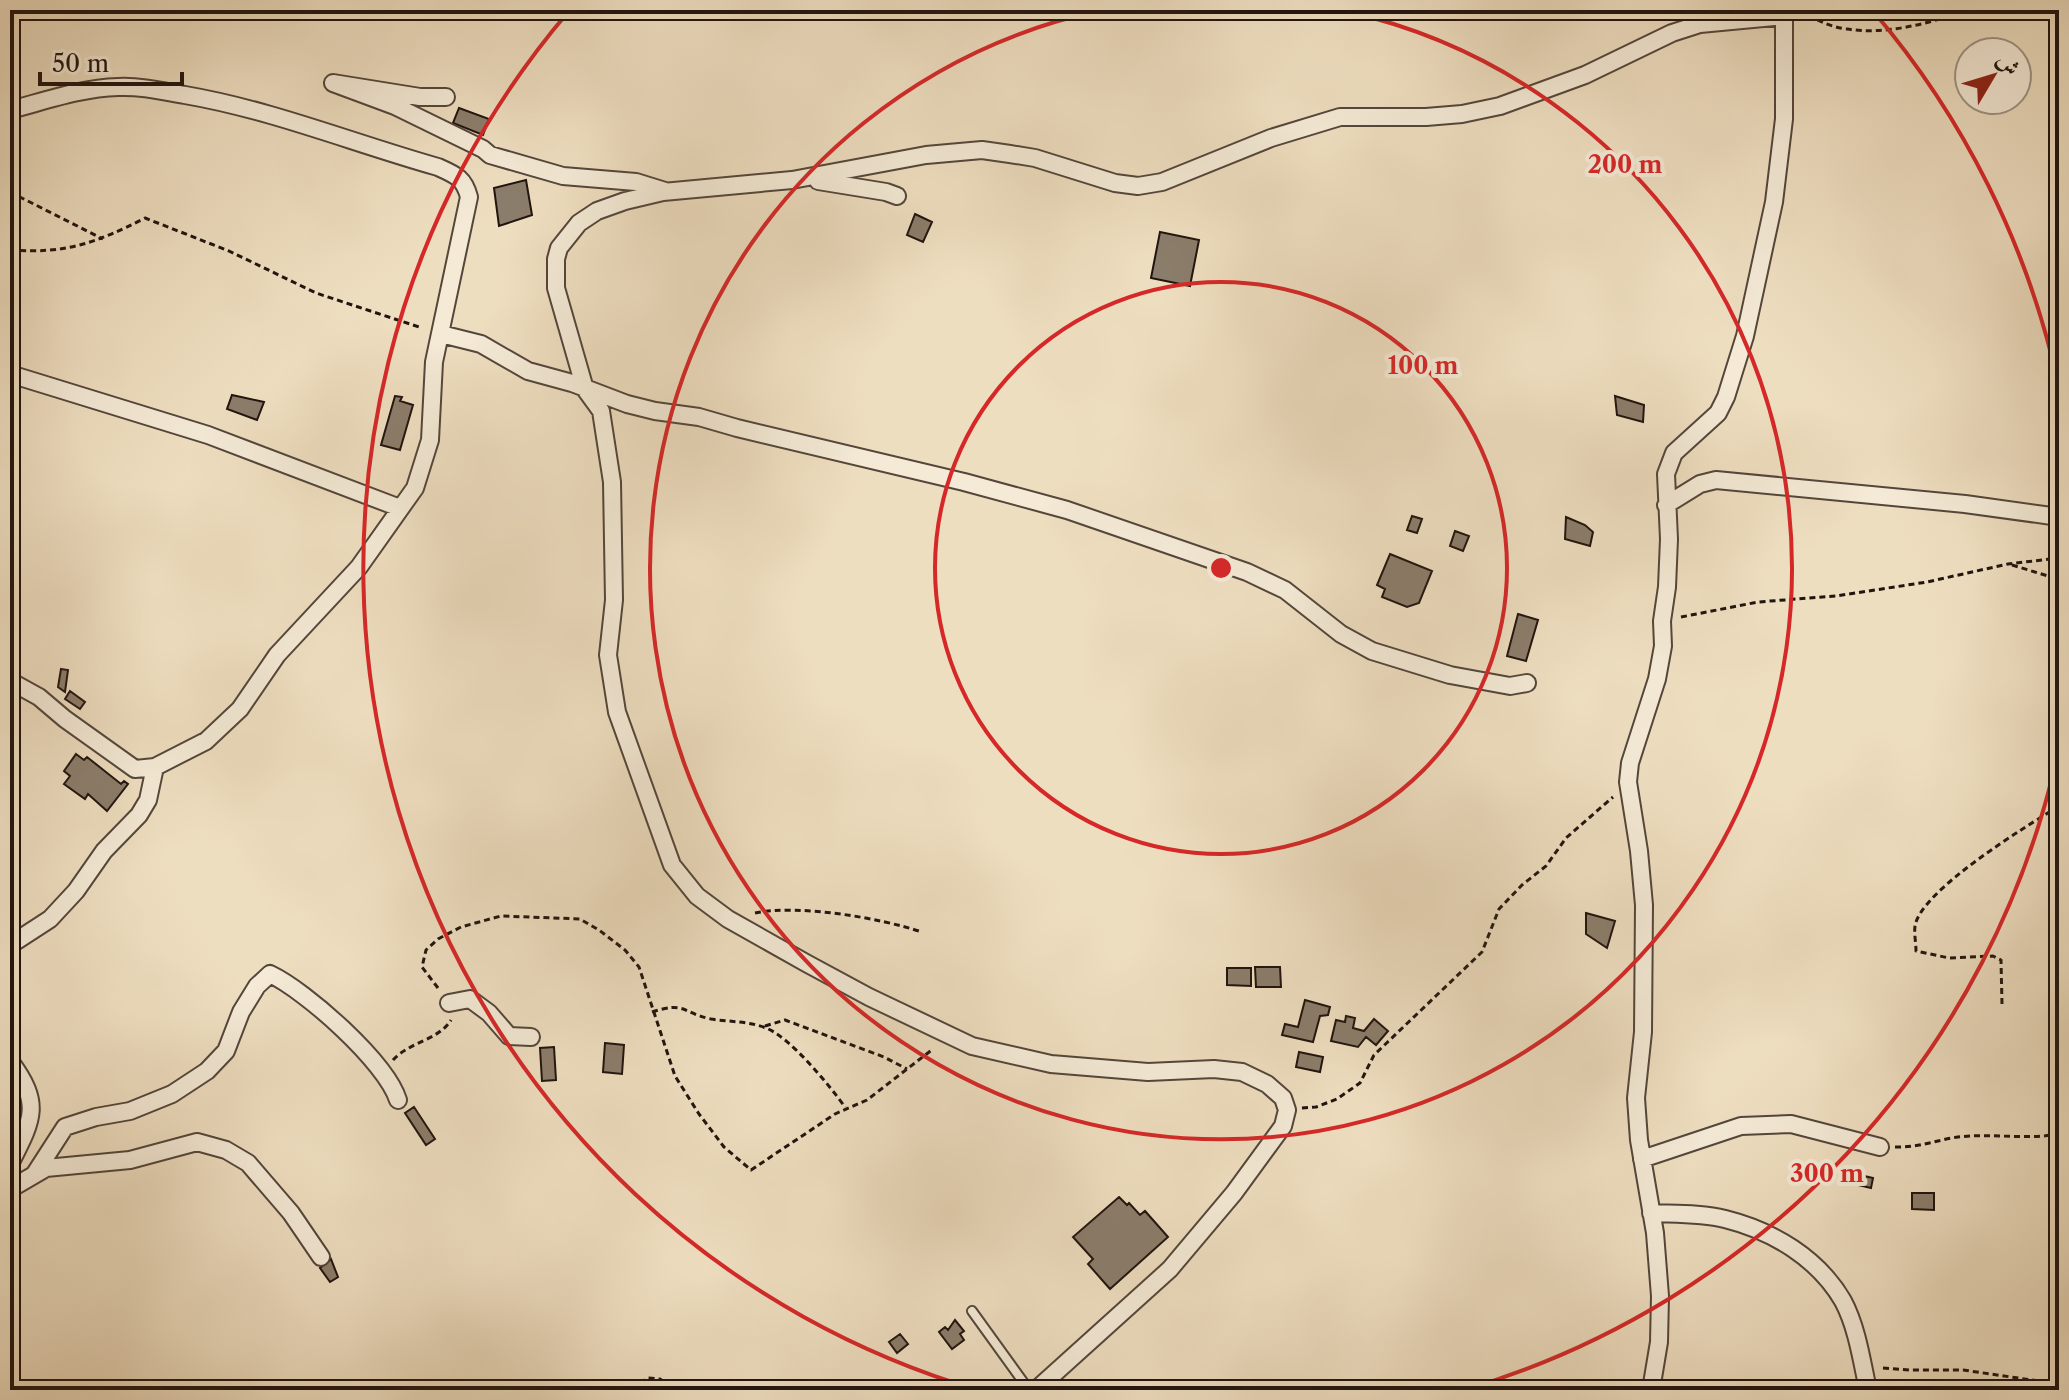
<svg xmlns="http://www.w3.org/2000/svg" width="2069" height="1400" viewBox="0 0 2069 1400" font-family="'Libre Caslon Text',Amiri,serif">
<rect width="100%" height="100%" fill="#eedec0"/>
<filter id="stains"><feTurbulence type="fractalNoise" baseFrequency=".0025" numOctaves="4"/><feColorMatrix values="0 0 0 0 .2 0 0 0 0 .09 0 0 0 0 .02 0 0 0 .5 -.17"/></filter>
<radialGradient id="worn" r=".72"><stop offset=".6" stop-color="#630" stop-opacity="0"/><stop offset="1" stop-color="#630" stop-opacity=".3"/></radialGradient>
<path fill="#8b7d6b" stroke="#20140f" stroke-width="2" d="M459,108L489,119L483,135L453,123Z
M526,180L532,215L499,226L494,188Z
M915,214L932,222L923,242L907,235Z
M1160,232L1199,240L1190,286L1151,278Z
M232,395L264,402L257,420L227,409Z
M395,396L402,397L400,401L413,405L400,450L381,445Z
M1615,396L1644,405L1643,422L1617,415Z
M1412,516L1422,519L1417,533L1407,530Z
M1566,517L1585,525L1593,532L1590,546L1565,539Z
M1455,531L1469,536L1463,551L1450,546Z
M1390,554L1432,571L1419,603L1407,607L1382,597L1385,589L1377,585Z
M1518,614L1538,620L1526,661L1507,656Z
M61,669L68,670L65,692L58,687Z
M70,691L85,702L80,709L65,699Z
M76,754L84,760L87,757L121,784L124,781L128,784L107,811L88,794L85,799L64,784L70,776L64,771Z
M1586,913L1615,921L1607,948L1586,934Z
M1255,967H1280L1281,987H1256Z
M1227,968H1251V986L1227,985Z
M1305,1000L1330,1007L1328,1015L1320,1016L1313,1042L1282,1035L1285,1024L1298,1027Z
M1346,1016L1355,1018L1353,1028L1364,1031L1374,1019L1388,1031L1376,1045L1366,1037L1358,1047L1331,1041L1336,1020L1345,1022Z
M605,1043L624,1045L622,1074L603,1072Z
M554,1047L556,1080L542,1081L540,1048Z
M1299,1052L1323,1057L1320,1072L1296,1067Z
M10,1088H14L16,1101L10,1102Z
M414,1107L435,1139L426,1145L405,1113Z
M1856,1174L1873,1178L1871,1188L1854,1184Z
M1912,1193H1934V1210L1912,1209Z
M1119,1197L1127,1205L1129,1203L1140,1215L1145,1211L1168,1237L1110,1289L1088,1264L1093,1259L1073,1237Z
M331,1259L338,1277L330,1282L320,1268Z
M955,1320L964,1331L960,1334L964,1340L952,1349L939,1332L945,1327L948,1330Z
M900,1334L908,1344L897,1353L889,1342Z"/>
<g fill="none" stroke-linecap="round" stroke-linejoin="round">
<defs>
<path id="lane" d="M972,1311L1029,1390"/>
<path id="street" d="M446,97H420L333,83L395,106L483,149L490,155L563,176L636,182L665,191
M10,110C45,101 81,88 118,87C141,86 162,91 185,95C272,110 353,143 438,167C456,175 464,178 469,197L434,362L430,440L415,488L359,567L277,655L240,709L206,741L155,767L148,800L139,815L104,851L76,891L50,919L10,945
M818,181L886,192L897,196
M441,334L481,344L528,371L572,383L627,404L655,411L699,417L737,428L964,482L1067,510L1247,572L1285,590L1341,634L1372,651L1450,675L1510,686L1527,683
M10,374L208,435L400,508
M1666,505L1700,484L1716,480L1965,504L2059,517
M10,681L39,697L65,719L135,769L155,767
M449,1003L470,999L489,1013L509,1036L531,1037
M10,1061C42,1104 33,1119 10,1164
M1642,1159L1741,1126L1791,1124L1880,1147
M34,1175L65,1127L96,1117L130,1111L172,1094L207,1071L226,1051L241,1012L257,986L270,974C306,991 386,1062 398,1100
M10,1189L46,1168L130,1160L197,1142L226,1150L248,1163L291,1213L321,1257
M1651,1213C1675,1214 1702,1213 1725,1219C1773,1231 1818,1258 1843,1301C1857,1327 1862,1362 1868,1390
M1036,1390L1170,1269L1234,1193L1283,1126L1287,1110L1283,1098L1267,1084L1242,1072L1214,1069L1148,1072L1051,1064L972,1046L869,997L806,963L728,919L697,896L672,865L617,712L608,655L614,600L612,482L601,411L585,389L556,288V259L559,248L579,223L597,211L625,201L663,192L792,180L926,155L982,150L1010,154L1035,158L1115,183L1138,186L1162,182L1271,138L1340,117H1426L1462,114L1500,106L1585,75L1672,33L1700,24L1784,16
M1651,1390L1659,1342L1660,1296L1655,1233L1639,1140L1636,1098L1643,1032L1644,905L1639,851L1628,782L1630,763L1657,679L1663,646L1662,621L1667,587L1669,539L1666,474L1674,453L1718,413L1726,397L1745,336L1774,202L1784,119V10"/>
</defs>
<use href="#lane" stroke="#54463b" stroke-width="12"/>
<use href="#street" stroke="#54463b" stroke-width="20"/>
<path stroke="#20140f" stroke-width="3" stroke-dasharray="6 4" stroke-linecap="butt" d="M1800,10C1815,19 1829,27 1847,29C1884,35 1930,24 1965,10
M10,192L103,239
M10,250C66,254 96,243 145,218L229,251L316,293L422,328
M2012,565L2048,576L2059,585
M1681,617L1758,602L1836,596L1927,582L2008,564L2059,558
M755,913C799,904 880,918 922,932
M438,988L422,967L426,950L438,939L461,927L501,916L580,919L599,930L625,950L639,967L675,1076L699,1114L724,1147L751,1170L835,1114L867,1100L933,1049
M2002,1004L2001,960L1993,956L1949,958L1916,951C1916,943 1914,934 1915,926C1921,890 2027,826 2059,806
M652,1012C686,1001 682,1013 711,1019C730,1022 748,1021 766,1028C790,1037 830,1086 845,1107
M765,1026L785,1020L884,1057L907,1069
M393,1060C409,1042 439,1040 451,1020
M1302,1108L1316,1107L1337,1099L1360,1083L1374,1055L1482,952L1499,909L1522,885L1546,866L1566,838L1613,797
M1895,1147C1917,1148 1937,1140 1958,1137C1991,1133 2025,1140 2059,1134
M1883,1368L1909,1370H1963L2059,1384
M633,1390L647,1378L660,1379L674,1390"/>
<use href="#lane" stroke="#f4ead6" stroke-width="8"/>
<use href="#street" stroke="#f4ead6" stroke-width="16"/>
</g>
<g fill="none" stroke="#d62828" stroke-width="4">
<circle cx="1221" cy="568" r="286"/>
<path d="M1345 11A571 571 0 1 1 1097 11"/>
<path d="M2058 753A857 857 0 0 1 1464 1390M978 1390A857 857 0 0 1 569 11M1873 11A857 857 0 0 1 2058 383"/>
</g>
<circle cx="1221" cy="568" r="12" fill="#d62828" stroke="#f4ead6" stroke-width="4"/>
<g font-size="24" text-anchor="middle" font-weight="bold" fill="#d62828" stroke="#f4ead6" stroke-width="8" stroke-linejoin="round" paint-order="stroke">
<text x="1625" y="173">200 m</text>
<text x="1423" y="374">100 m</text>
<text x="1827" y="1182">300 m</text>
</g>
<rect width="2069" height="1400" fill="none" stroke="#eedec0" stroke-width="40"/>
<rect x="12" y="12" width="2045" height="1376" fill="none" stroke="#20140f" stroke-width="4"/>
<rect x="20" y="20" width="2029" height="1360" fill="none" stroke="#20140f" stroke-width="2"/>
<g transform="translate(1993 76) rotate(52)"><circle r="38" fill="#f4ead6" stroke="#9f9486" stroke-width="2"/>
<path d="M0-6L14 30L0 20L-14 30Z" fill="#8f2418"/>
<text y="-12" font-size="22" font-weight="bold" text-anchor="middle" fill="#20140f">ش</text>
</g>
<path d="M40 72v12h142v-12" fill="none" stroke="#20140f" stroke-width="4"/>
<text x="52" y="72" font-size="24" fill="#20140f" stroke="#f4ead6" stroke-width="6" paint-order="stroke">50 m</text>
<rect width="100%" height="100%" filter="url(#stains)"/>
<rect width="100%" height="100%" fill="url(#worn)"/>
</svg>
